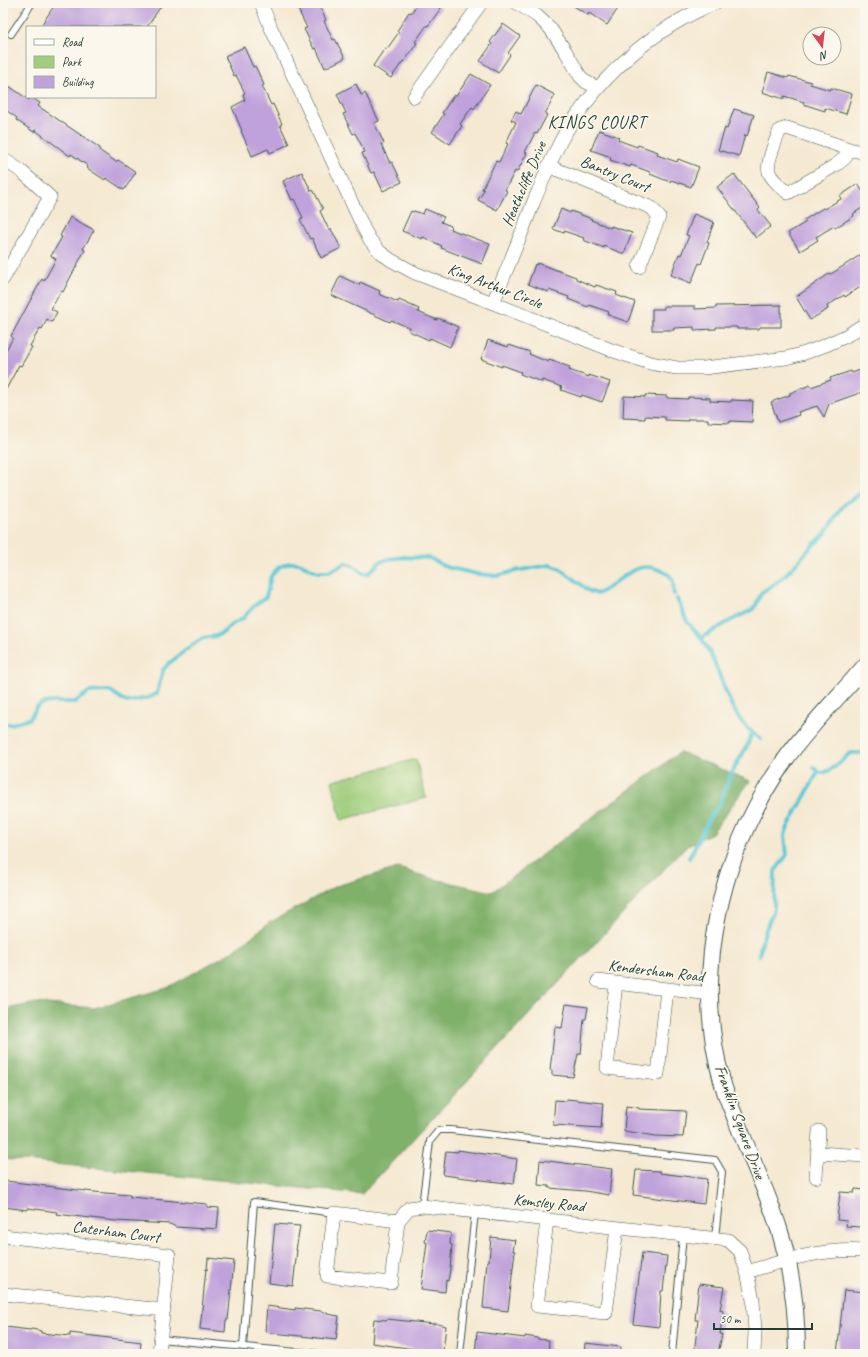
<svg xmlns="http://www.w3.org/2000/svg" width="868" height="1357" viewBox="0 0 868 1357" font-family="Caveat,sans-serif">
<rect width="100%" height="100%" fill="#fbf7ec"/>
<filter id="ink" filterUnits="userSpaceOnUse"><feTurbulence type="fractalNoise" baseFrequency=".025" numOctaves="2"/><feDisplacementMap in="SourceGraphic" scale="8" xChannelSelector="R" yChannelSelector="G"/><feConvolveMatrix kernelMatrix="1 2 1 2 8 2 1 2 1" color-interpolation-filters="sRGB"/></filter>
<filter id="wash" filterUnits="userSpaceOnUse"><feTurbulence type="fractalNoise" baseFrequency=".012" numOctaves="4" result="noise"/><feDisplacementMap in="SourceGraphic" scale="16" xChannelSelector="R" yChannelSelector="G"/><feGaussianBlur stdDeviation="0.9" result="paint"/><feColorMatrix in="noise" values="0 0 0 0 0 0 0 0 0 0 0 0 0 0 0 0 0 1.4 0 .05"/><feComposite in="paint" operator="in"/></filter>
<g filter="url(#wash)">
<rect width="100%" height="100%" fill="#f5e9d2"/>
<path fill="#a0ce7b" stroke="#608658" d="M416,759L426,798L341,820L332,781Z"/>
<path fill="#80b16b" stroke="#507750" d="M680,752L750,781L712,833L686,846L362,1194L3,1159V1005L6,1009L36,1003L94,1008L167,988L233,951L269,923L336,886L398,868L434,879L492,892Z"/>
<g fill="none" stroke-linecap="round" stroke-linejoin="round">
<path stroke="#5dc9d6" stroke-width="4" d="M677,599C681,606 683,614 687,621C691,627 697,632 701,638C704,642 706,647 709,651C726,683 727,717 761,739
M701,638L728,622L752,610L756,605L761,593L781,579L798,562L809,549L825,534L840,510L846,503L865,491
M3,724H11L29,719L37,707L41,704L50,702H75L89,692L109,691L112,692L124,701L128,702L151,697L157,693L163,670L168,664L195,643L203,638L216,636L224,632L231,625L243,618L255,605L266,597L271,576L279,567L289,563H299L318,572H329L346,563L354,566L363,573L368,574L380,562L388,559L403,557L429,558L446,567L477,574L497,576L515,571L550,565L561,569L589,591L597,594C619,585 633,558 660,570C665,572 670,575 672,579C675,585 672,589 674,594
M814,767C816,770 818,773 822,773C831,772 844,759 850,753H865
M689,858L711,815L720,804L730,776L747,746L752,733
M759,955L763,937L774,909L775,871L787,855L785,835L787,829L818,772"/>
</g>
<g id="blocks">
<path fill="#bfa1db" d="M56,3H163L147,27H40Z
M295,3H318L326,20L324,21L333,40L335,39L345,58L325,68L316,48L314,49L304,29L307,28Z
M418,3H442L439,7L441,8L428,26L427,25L415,42L417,43L404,62L403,61L391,78L373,66L385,48L387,49L399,32L397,31L409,12L411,13Z
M569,3H612L619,7L607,25L589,13L588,15Z
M503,24L520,36L508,53L510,55L498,73L480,61L492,44L490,42Z
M244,47L253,67L255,66L264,85L262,86L271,105L273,104L282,124L280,125L289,144L270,153L268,149L252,156L241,131H242L232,107L245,100L243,94L245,93L236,75L234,76L225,56Z
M768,72L788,78L789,76L811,82L810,84L830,90L831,88L852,94L846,114L825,108V111L803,104L804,102L784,96V99L762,92Z
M471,74L490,85L474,109L472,107L460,124L462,126L450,144L432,132L444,114L442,113L454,95L456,96Z
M3,82L29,100L31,97L40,103L38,106L100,148L99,150L116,162L118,160L136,172L124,190L106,178L105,180L87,168L88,166L71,154L70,156L35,130L34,132L16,120L17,118L3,108Z
M356,84L361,95L365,93L379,121L374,123L384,143L381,144L390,163L392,162L402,182L383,191L374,172L371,173L362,153L365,152L355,133L353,134L343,114L346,113L337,94Z
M536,85L555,95L545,114L547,115L537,134L535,133L525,152L527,153L517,172L515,171L505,190L507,191L497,210L478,200L484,190L482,189L496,161L499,162L508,144L506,143L516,122L511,120L516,111L521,114Z
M734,109L754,115L747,136L745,135L739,156L718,150L725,128L727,129Z
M599,130L619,137L618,140L637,147L638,145L658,152L657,155L677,162L678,159L699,167L691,187L671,180L670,182L650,174V172L631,165L630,167L610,160L611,157L591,150Z
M302,172L311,191L313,190L318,199L323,209L320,211L329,230L331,229L341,248L321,258L312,238L310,239L300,219L303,218L294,199L292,200L283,181Z
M734,174L760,208L758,210L771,226L756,238L717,187Z
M858,184L865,195V206L853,214L854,216L835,228L834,226L816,237L818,240L800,251L788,233L806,222L804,220L823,208L824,209L841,199L840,196Z
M425,209L444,217L441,222L451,226L450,229L490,244L482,264L441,248L442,246L423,237L422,239L402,231L411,211L413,212L414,211L423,214Z
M561,209L570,213L571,211L592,219L591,220L611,228V226L632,233L624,254L604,246V248L583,240L584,238L564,231V233L553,229Z
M694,214L714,222L707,242L709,243L701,264L699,263L691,283L671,275L679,254L681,255L689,236L686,235Z
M70,217L94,230L83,249L85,250L68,282L63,292L61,291L51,309L57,312L52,322L47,319L42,329L40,328L30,346L32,347L21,366L19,365L3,395V355L13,338L11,336L42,279L44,281L56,259L51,256L62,237L60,236Z
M865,252V284L845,297L844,295L827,306L828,309L810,320L796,297L830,273L831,274Z
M537,263L576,277V279L595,287L596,285L617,292L616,295L635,302L628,322L608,315L609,312L589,305L588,307L568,299L569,297L549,290L548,292L528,284L535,264L537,265Z
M340,276L359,285L360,282L380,291L379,294L398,302L399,300L419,309L418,312L437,320L438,318L458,327L450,347L430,338L429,340L409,331L410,328L391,320L390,322L331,295Z
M781,305V327H760L759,329H737V327H716V329L694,330V327L674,328V330H652V309H664V306H695V309L716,308V306Z
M488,340L508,347L509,345L530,352L529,354L548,362L549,360L570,367L569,370L589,377V375L610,382L602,402L582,395L581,397L561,390L562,387L542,380V382L520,374L521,372L502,365V367L481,359Z
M865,368V391L829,404L824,417L817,406L798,412L799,415L778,422L771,402L790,395V393L810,385L811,387L831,380L830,378L851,371L852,373Z
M645,395L667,396V398L688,399V397L710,398V401L731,402V400L753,401L752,422L730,421V423L708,422V419H688V421L665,420V417L645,416V419L623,418L624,396L645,397Z
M566,1004L588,1007L586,1019H584L581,1054H578L573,1077L552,1075V1070H550L555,1027L562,1028Z
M567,1099L603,1103L601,1128L553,1125L555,1100L566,1101Z
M626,1106L639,1108V1109L686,1111L683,1137L656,1136L624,1131Z
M458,1150L517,1159L514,1184L443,1175L446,1151L458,1152Z
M540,1160L612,1169L609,1195L585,1191L549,1188V1186L538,1185Z
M636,1170L660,1171V1173L707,1179L704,1204L633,1195Z
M6,1181L94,1192L130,1195V1197L207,1204V1207L219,1208L217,1229L205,1228V1229L176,1227L170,1224L116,1221L56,1214L57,1212L28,1208V1210L3,1207V1186L5,1187Z
M855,1189L865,1190V1226L861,1225L860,1227L846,1226L847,1221L837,1220L840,1192L854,1193Z
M275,1224L300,1226L296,1250H297L293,1286L269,1283Z
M427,1230L451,1233L450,1244L452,1245L450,1269L448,1281L446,1280L445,1292L421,1289L427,1243L425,1242Z
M491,1237L515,1240L513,1251H515L508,1311L483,1308L487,1261H489Z
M642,1253L667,1256L663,1291H661L659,1327L633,1324Z
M208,1258L234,1261L228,1320H226L225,1332L200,1329L206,1269L207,1270Z
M699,1284L724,1287L720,1310L723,1311L720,1334H722L718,1354H694L698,1320H695Z
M844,1290L865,1292V1354H837Z
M267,1306L295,1310V1308L321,1311L327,1313V1314L339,1316L336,1340L265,1332Z
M374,1319L386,1320L387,1319L434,1324V1323L446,1326L443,1351L414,1349L372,1343Z
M5,1327L30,1330L32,1329L41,1331V1333L70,1336V1333L141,1342L140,1354H42L22,1352V1354H3V1329H5Z
M477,1332L525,1338V1336L537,1338V1339L549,1340L548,1354H475Z
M585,1343L621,1347V1354H584Z"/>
</g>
</g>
<g filter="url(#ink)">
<use href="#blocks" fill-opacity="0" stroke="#3f574c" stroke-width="1"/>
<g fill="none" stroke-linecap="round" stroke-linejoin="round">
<defs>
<path id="service" d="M11,34L32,3
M422,1206L430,1141L439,1130H451L715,1160L722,1172L715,1238
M160,1339L319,1354
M243,1347L254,1202L334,1213
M460,1354L475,1212
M672,1354L683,1235"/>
<path id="minor" d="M261,3L271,28L364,229L370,240L380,252L391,260L415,273L493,303L614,351L650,363L677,368H704L786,358L805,353L826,345L846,336L865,324
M517,3L537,16L550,28L566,52L580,76L586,82L598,88
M414,97L481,3
M787,128L793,130L849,149L845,158L836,165L788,193C782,187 772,181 769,172C766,163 776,140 780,130Z
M849,149L865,153
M3,159L21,171L50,197L3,279
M548,166L652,208L659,217L639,267
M493,303C507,269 521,235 534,201C544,178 554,151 567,130C603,74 653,29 715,3
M598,981L711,994
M616,983L607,1068L658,1074L667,989
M818,1153L865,1156
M816,1177L819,1131
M547,1220L537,1306L606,1313L617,1228
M398,1221L391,1283L327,1276L334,1213L398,1221L409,1208L422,1206L728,1240L740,1251L747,1272L753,1300L755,1332L754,1354
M3,1236L169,1255L159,1354
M747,1272C785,1260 824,1248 865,1251
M3,1294L164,1310"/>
<path id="tertiary" d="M797,1354C797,1313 792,1271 780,1232C768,1192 749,1155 735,1117C730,1105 725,1093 722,1081C692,972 720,852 785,760C808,727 838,698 865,666"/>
</defs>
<use href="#service" stroke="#3f574c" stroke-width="8"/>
<use href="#minor" stroke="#3f574c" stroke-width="14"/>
<use href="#tertiary" stroke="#3f574c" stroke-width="18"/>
<use href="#service" stroke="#fff" stroke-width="6"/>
<use href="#minor" stroke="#fff" stroke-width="13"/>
<use href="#tertiary" stroke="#fff" stroke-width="16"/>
</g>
</g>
<g text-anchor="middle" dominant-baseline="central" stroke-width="3.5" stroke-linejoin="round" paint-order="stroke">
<g font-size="16" fill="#1f3d34" stroke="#fbf7ec">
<text transform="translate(615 174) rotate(22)">Bantry Court</text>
<text transform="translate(524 184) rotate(-67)">Heathcliffe Drive</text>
<text transform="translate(495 286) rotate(21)">King Arthur Circle</text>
<text transform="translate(656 971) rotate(7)">Kendersham Road</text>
<text transform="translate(740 1122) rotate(70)">Franklin Square Drive</text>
<text transform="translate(549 1203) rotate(6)">Kemsley Road</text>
<text transform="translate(116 1232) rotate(7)">Caterham Court</text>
</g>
<g font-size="17" letter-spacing="1" fill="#1f3d34" stroke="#fbf7ec">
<text x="597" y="122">KINGS COURT</text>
</g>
</g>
<rect width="868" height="1357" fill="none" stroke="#fbf7ec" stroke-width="16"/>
<rect x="26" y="26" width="130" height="72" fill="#fbf7ec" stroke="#a3ada2"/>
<rect x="34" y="39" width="20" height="6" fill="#ffffff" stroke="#a3ada2"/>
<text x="62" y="46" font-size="12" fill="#1f3d34">Road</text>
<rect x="34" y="56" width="20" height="12" fill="#a0ce7b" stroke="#a3ada2"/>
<text x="62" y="66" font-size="12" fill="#1f3d34">Park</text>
<rect x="34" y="76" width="20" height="12" fill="#bfa1db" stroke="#a3ada2"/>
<text x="62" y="86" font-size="12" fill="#1f3d34">Building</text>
<g transform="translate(822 46) rotate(165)"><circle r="19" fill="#fbf7ec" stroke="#a3ada2"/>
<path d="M0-3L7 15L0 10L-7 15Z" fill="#d1495b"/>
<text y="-6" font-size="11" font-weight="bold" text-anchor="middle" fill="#1f3d34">N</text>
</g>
<path d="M714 1323v6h98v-6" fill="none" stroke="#1f3d34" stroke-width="2"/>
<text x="720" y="1323" font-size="12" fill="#1f3d34" stroke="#fbf7ec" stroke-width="3" paint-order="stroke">50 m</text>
</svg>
